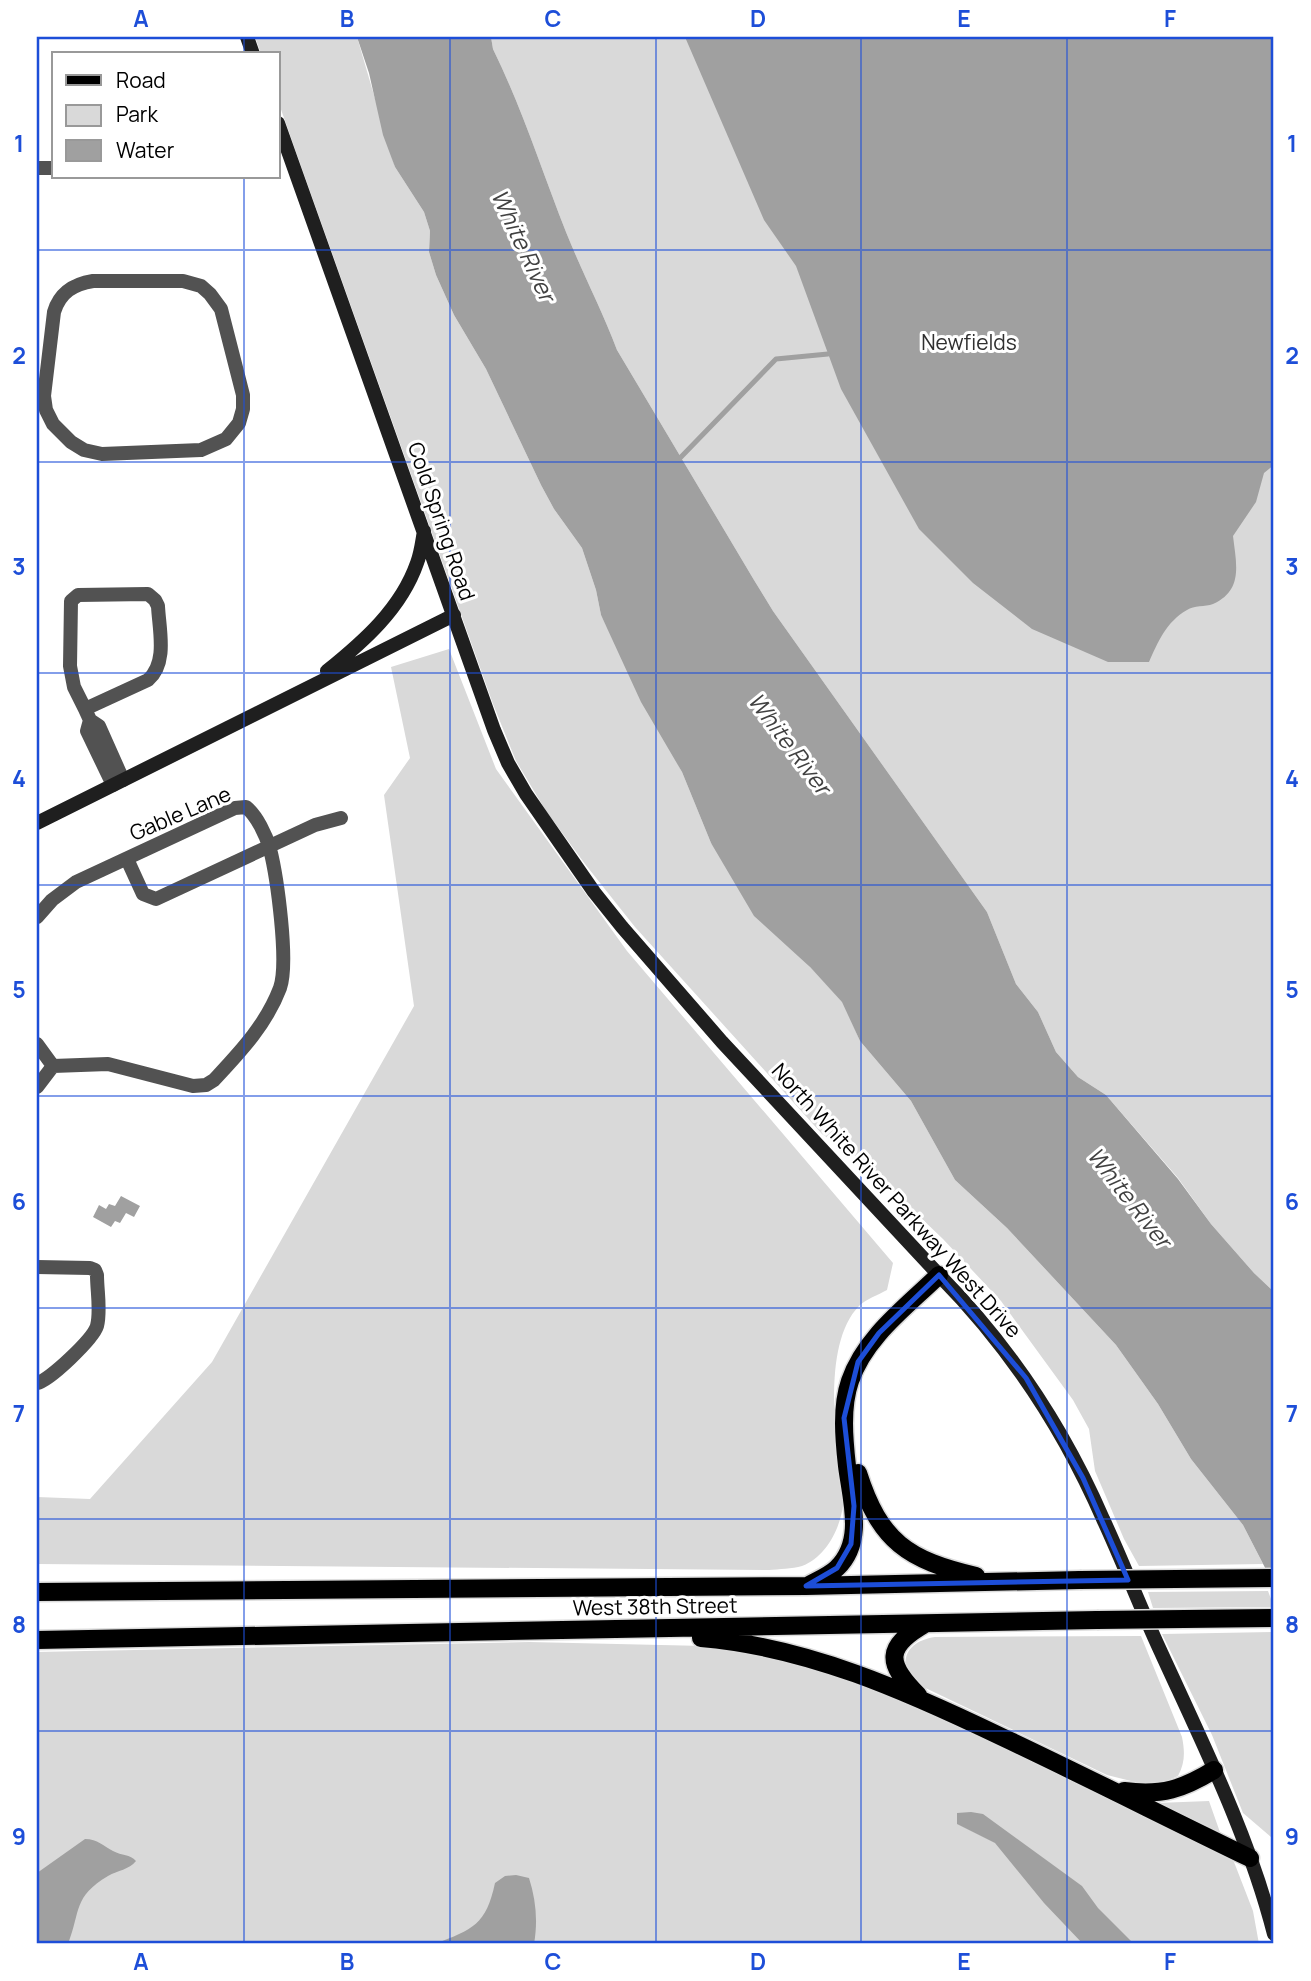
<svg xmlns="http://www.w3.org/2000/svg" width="1311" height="1981" viewBox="0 0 1311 1981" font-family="Manrope,sans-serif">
<rect width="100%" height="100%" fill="#fff"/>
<path fill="#d9d9d9" d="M255,37H357L395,167L424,212L430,231L429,252L436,275L454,315L486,369L541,485L554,509L582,548L596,590L601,615L682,772L711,843L810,967L843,1002L860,1041L911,1101L955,1180L1007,1228L1116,1345L1158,1404L1191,1459L1243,1525L1263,1564L1139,1566L1124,1539L1095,1471L1089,1429L1073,1400L1001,1301L943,1239L858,1158L822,1134L635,927L585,864L546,811L516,761L493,704L296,152L278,101V54H261Z
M491,37H1274V1292L1254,1273L1211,1224L1178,1178L1106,1095L1078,1077L1056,1052L1038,1012L1016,984L987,912L773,611L754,580L617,350C602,310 582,272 566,232C542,171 522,108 493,49Z
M449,649L496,769L627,951L893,1263L887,1290C878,1295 866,1299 859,1306C819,1347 838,1453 843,1505C840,1529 826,1557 802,1566C792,1569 779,1569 769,1570L37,1564V1497L90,1499L212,1362L414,1006L384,795L410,758L391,667Z
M1268,1591L1274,1607L1153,1608L1148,1592Z
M1274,1632V1845L1271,1837L1243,1813L1212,1735L1162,1634Z
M1141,1636L1182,1737C1185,1752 1185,1763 1178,1776L1159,1784L1147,1785L1107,1775L915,1683C896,1660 908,1641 935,1637Z
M529,1642L705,1646L738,1650L799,1662L863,1682L1213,1846L1234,1862L1253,1911L1259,1944H37V1652Z
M1209,1801L1222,1838L1157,1803Z"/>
<path fill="#a0a0a0" d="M357,37H491L493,49C522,108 542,171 566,232C582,272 602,310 617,350L754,580L773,611L987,912L1016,984L1038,1012L1056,1052L1078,1077L1106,1095L1178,1179L1211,1224L1254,1273L1274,1292V1585L1243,1525L1191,1459L1158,1404L1116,1345L1007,1228L955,1180L911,1101L860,1041L842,1002L810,967L754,916L711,843L682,772L641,702L601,615L596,590L582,548L554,509L541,485L486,369L454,315L436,275L429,252L430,231L424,212L395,167L383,135L369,73Z
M685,37H1274V465L1264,473L1256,502L1233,536C1236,563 1244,590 1213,604C1205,607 1194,605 1187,610C1166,622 1158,642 1149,662H1108L1032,629L973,583L919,529L841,389L796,266L764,220Z
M121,1196L140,1206L134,1217L126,1213L120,1223L115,1221L111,1227L93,1217L99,1205L106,1209L109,1204L115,1206Z
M971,1812L983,1814L1082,1886L1098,1908L1134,1944H1083L1044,1903L995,1843L957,1824V1813Z
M85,1839C98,1839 103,1846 113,1851C122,1856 130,1854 136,1861C129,1870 118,1870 108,1876C73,1897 81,1910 68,1944H37V1873Z
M516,1875L529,1878C536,1900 538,1921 534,1944H435C473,1929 486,1925 495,1883L505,1876Z"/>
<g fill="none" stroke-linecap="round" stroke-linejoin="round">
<path stroke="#a0a0a0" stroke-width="5" d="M681,457L776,359L828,354"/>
<defs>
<path id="primary" d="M858,1473C880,1542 908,1560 976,1576
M809,1585C818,1580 830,1575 837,1568C865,1541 851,1499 847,1466C844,1439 841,1407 850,1381C865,1337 906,1307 939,1275
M37,1592L806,1586L1080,1580
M701,1638C808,1647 906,1691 1002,1737C1085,1776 1167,1818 1250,1858
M37,1640L1097,1620
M918,1695C886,1663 885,1647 925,1624
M1124,1791C1162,1796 1183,1789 1214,1770"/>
</defs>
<use href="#primary" stroke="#dbdbdb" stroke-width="21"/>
<path stroke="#525252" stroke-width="14" d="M37,168H54
M93,281H183L201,286L210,294L221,309L243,395V409L239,423L226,439L201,450L102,454L84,450L71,442L53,424L46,410L44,396L54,312C60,292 74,284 93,281Z
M148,594L155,600L158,606C159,629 168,663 148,680L85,709L74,687L70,666L71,601L78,595Z
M85,709L90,720L87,731L113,785
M90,720L99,726L123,780
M127,859L143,894L156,899L315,825L341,818
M37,917L52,900L76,882L235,808L246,807C257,816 266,835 270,849C277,877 289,962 280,988C266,1025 240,1052 214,1080L206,1085L193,1086L108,1064L53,1066
M37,1044L53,1066
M37,1087L53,1066
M37,1267L90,1268L95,1270L97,1275C97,1291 101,1311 97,1326C93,1339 49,1381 37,1383"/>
<path stroke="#1f1f1f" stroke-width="14" d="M247,37L253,54
M278,123L494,730L508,763L526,794L594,892L622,927L722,1042L939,1275C1009,1346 1063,1427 1103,1519C1123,1562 1140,1607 1160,1650C1202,1742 1249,1836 1274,1934
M327,671C363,642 401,609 417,563C421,553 422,542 424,531
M37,823L454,615"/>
<use href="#primary" stroke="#000" stroke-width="18"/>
<defs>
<path id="primary-bridge" d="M1080,1580L1274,1578
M1097,1620L1274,1618"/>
</defs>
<use href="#primary-bridge" stroke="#dbdbdb" stroke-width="21" stroke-linecap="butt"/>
<use href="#primary-bridge" stroke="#000" stroke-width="18"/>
</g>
<path fill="none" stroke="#1d4ed8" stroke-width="5" stroke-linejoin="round" d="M939,1275L1026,1378L1083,1478L1128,1580L806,1586L837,1568L851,1544L854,1506L844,1418L858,1362L879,1333Z"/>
<path fill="none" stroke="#1d4ed8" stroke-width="2" stroke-opacity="0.55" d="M244,37V54M450,37V1944M656,37V1944M861,37V1944M1067,37V1944M244,177V1944M37,250H1274M37,462H1274M37,673H1274M37,885H1274M37,1096H1274M37,1308H1274M37,1519H1274M37,1731H1274"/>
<g text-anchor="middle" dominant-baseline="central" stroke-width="6" stroke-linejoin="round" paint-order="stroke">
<g font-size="21" fill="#303030" stroke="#fff">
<text x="969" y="342">Newfields</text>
</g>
<g font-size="21" fill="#000" stroke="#fff">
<text transform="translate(442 521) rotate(71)">Cold Spring Road</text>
<text transform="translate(180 813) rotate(-23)">Gable Lane</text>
<text transform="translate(897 1200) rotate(48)">North White River Parkway West Drive</text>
<text transform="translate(655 1606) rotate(-1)">West 38th Street</text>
</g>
<g font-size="23" font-style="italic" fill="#414141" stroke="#fff">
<text transform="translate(524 245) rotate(65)">White River</text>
<text transform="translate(790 743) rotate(53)">White River</text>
<text transform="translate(1130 1197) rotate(52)">White River</text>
</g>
</g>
<rect width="1311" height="1981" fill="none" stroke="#ffffff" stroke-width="77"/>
<rect x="52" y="52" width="228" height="126" fill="#ffffff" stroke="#999999" stroke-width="2"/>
<rect x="66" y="75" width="35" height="10" fill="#000000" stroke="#999999" stroke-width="2"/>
<text x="116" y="88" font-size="21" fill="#000000">Road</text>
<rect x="66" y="105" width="35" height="21" fill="#d9d9d9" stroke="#999999" stroke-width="2"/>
<text x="116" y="122" font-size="21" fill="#000000">Park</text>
<rect x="66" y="140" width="35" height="21" fill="#a0a0a0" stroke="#999999" stroke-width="2"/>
<text x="116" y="158" font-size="21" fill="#000000">Water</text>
<rect x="38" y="38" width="1234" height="1904" fill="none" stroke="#1d4ed8" stroke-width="2.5"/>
<g font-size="23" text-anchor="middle" font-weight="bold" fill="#1d4ed8">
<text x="141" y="27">A</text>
<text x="347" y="27">B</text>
<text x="553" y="27">C</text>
<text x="758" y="27">D</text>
<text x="964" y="27">E</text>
<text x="1170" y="27">F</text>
<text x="19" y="152">1</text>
<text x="1292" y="152">1</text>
<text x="19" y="364">2</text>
<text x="1292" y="364">2</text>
<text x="19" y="575">3</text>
<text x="1292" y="575">3</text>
<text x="19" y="787">4</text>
<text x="1292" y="787">4</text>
<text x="19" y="998">5</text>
<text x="1292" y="998">5</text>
<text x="19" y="1210">6</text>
<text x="1292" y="1210">6</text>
<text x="19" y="1422">7</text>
<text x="1292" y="1422">7</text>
<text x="19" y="1633">8</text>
<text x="1292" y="1633">8</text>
<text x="19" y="1845">9</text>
<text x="1292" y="1845">9</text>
<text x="141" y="1970">A</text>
<text x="347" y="1970">B</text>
<text x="553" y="1970">C</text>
<text x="758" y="1970">D</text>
<text x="964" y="1970">E</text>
<text x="1170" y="1970">F</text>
</g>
</svg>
